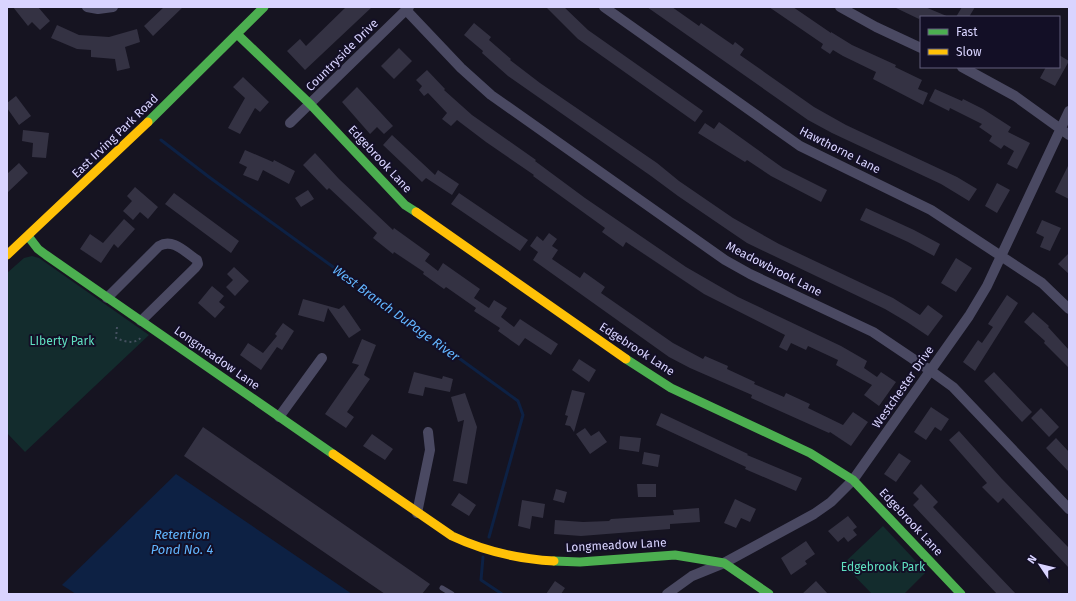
<svg xmlns="http://www.w3.org/2000/svg" width="1076" height="601" viewBox="0 0 1076 601" font-family="'Fira Sans',sans-serif">
<rect width="100%" height="100%" fill="#161421"/>
<path fill="#132c2d" d="M32,256L39,258L149,335L25,452L7,433V273L24,258Z
M883,526L926,572L904,594H872L843,564Z"/>
<path fill="#0d2144" d="M176,474L352,594H76L62,585Z"/>
<g fill="none" stroke-linecap="round" stroke-linejoin="round">
<path stroke="#0d2144" stroke-width="3" d="M161,140L209,177L518,401L523,415L489,537
M483,557L481,580L502,594"/>
</g>
<path fill="#343243" d="M13,7H38L50,21L40,30L32,22L28,26Z
M164,7H183L153,36L144,26Z
M346,7H372L305,70L287,51L300,39L306,46Z
M546,7H564L588,30L703,111L695,122L578,39Z
M647,7H672L699,26L701,23L733,45L735,42L744,49L740,55L814,107L846,125L957,177L977,189L969,201L941,184L832,133L808,120Z
M769,7H793L831,33V32L852,45L896,65L895,67L922,80L918,89L928,93L923,105L873,79L876,72L843,56L833,50L830,54L821,48L823,44Z
M894,7H925L949,17H920L919,19Z
M962,7H975L969,17H956Z
M474,23L491,37L489,40L511,59L510,60L540,83L657,163L679,181L733,218L779,244L893,298L920,315L928,305L943,316L928,336L907,322L885,309L747,243L678,196L651,176L508,76L482,53L483,51L464,35Z
M57,25L79,35L109,37L137,29L140,42L125,47L130,68L117,71L115,59L91,57V50L77,49L51,38Z
M399,48L412,61L394,79L381,66Z
M1059,55L1069,61L1055,86L1040,78L1046,67H1059Z
M427,70L445,89L444,90L472,115L536,160L535,161L585,198L686,267L738,297L841,346L867,361L864,368L877,377L881,372L896,382L879,406L864,395L872,385L836,365L838,360L808,346L806,350L791,343L787,351L779,347L785,335L704,294L626,242L623,247L602,232L605,228L533,176L534,175L486,142L457,120L451,126L442,119L447,113L428,93L424,96L419,90L422,86L416,80Z
M243,77L269,102L260,112L255,108L240,134L228,128L245,98L233,87Z
M357,87L393,126L384,134L377,127L370,134L342,102Z
M935,89L962,101L963,99L983,109L1011,127L1008,132L1030,143L1017,169L1007,164L1014,151L1004,145L1001,149L989,141L992,136L979,127L982,124L950,108L949,111L929,101Z
M16,96L31,116L19,125L7,108V103Z
M719,122L783,168L827,190L821,202L771,176L747,160L745,162L698,133L705,123L714,129Z
M23,130L49,133L46,158L32,157L33,143L22,141Z
M392,135L435,175L438,170L459,184L452,195L426,178L422,182L383,145Z
M245,150L273,162L274,160L295,171L289,184L263,170L258,181L243,175L247,167L239,163Z
M315,153L339,179L393,230L394,228L430,254L425,261L438,271L443,263L480,289L474,298L489,308L494,300L507,308L501,317L514,327L520,319L558,344L551,355L525,338L519,346L498,331L500,328L474,311L476,308L446,287L444,289L423,274L424,272L394,252L393,254L373,238L377,233L329,188L327,190L303,165Z
M19,163L28,173L7,193V174Z
M1069,164V199L1055,192Z
M997,183L1010,190L997,213L985,206Z
M135,187L158,207L148,219L140,212L133,220L123,211L132,201L127,196Z
M308,190L314,199L301,207L295,198Z
M174,193L239,241L231,253L165,204Z
M459,193L528,240L520,251L451,204Z
M866,208L914,230L940,244L934,256L908,242L860,220Z
M124,219L135,229L118,248L114,244L101,263L80,249L90,234L103,243Z
M1042,220L1061,228L1050,251L1040,247L1044,237L1036,233Z
M549,233L557,239L552,246L558,250L552,259L580,278L584,272L605,287L601,293L673,343L703,359L705,356L728,366L727,369L755,382L754,384L784,397L786,393L810,404L808,408L843,425L853,412L868,422L851,446L830,432L829,433L751,398L752,395L690,368L669,357L533,260L538,252L530,246L537,236L543,241Z
M1069,253V274L1058,264Z
M956,258L972,268L956,292L941,283Z
M234,267L249,281L235,296L226,287L233,280L227,274Z
M212,286L224,296L219,302L225,307L215,318L198,303Z
M1007,295L1018,303L975,371L963,362L978,340L982,343L993,327L988,324Z
M303,299L339,309L344,305L361,330L349,338L328,308L324,322L298,315Z
M1033,312L1049,326L1048,327L1069,350V368L1044,343L1045,341L1024,322Z
M283,323L294,331L282,350L277,347L261,370L240,355L248,343L263,353L277,336L275,334Z
M362,339L376,345L364,375L370,379L347,412L354,417L346,428L325,414L359,365L352,363Z
M579,359L596,370L589,382L572,370Z
M414,372L442,379L443,376L453,379L450,392L425,387L423,396L408,393Z
M994,372L1032,412L1022,422L984,381Z
M572,390L585,393L574,432L570,426L565,425L568,416L565,415Z
M465,393L477,427L467,484L453,481L464,420L458,422L451,397Z
M931,407L949,419L941,431L935,427L926,440L914,432Z
M1041,408L1059,427L1049,437L1031,418Z
M661,413L748,454L747,455L802,478L796,491L745,469L746,467L656,425Z
M203,427L430,584L422,594H385L184,456Z
M585,428L591,436L599,431L607,442L590,454L576,434Z
M959,431L1002,479L1069,548V568L1003,498L998,503L982,487L987,483L949,440Z
M372,434L393,449L385,460L363,446Z
M620,436L641,438L639,452L619,449Z
M1056,438L1069,452V472L1046,448Z
M644,452L660,455L658,467L642,464Z
M899,453L911,461L896,482L884,474Z
M637,484H656V497H638Z
M921,484L938,502L933,507L1016,594H997L913,505L919,499L913,493Z
M556,489L567,492L564,503L553,500Z
M459,493L476,505L469,516L451,505Z
M735,499L756,509L750,522L741,518L736,528L724,523Z
M522,500L545,504L543,518L532,516L530,529L518,526Z
M699,508L700,522L670,524V529L581,536L554,534L555,520L583,522L609,521L611,519L674,515L673,510Z
M848,516L857,527L853,530L857,535L848,542L844,537L838,542L828,531Z
M806,541L815,554L805,561L807,564L791,575L781,558Z
M555,581L565,588L561,594H546Z
M816,581L828,594H802Z"/>
<g fill="none" stroke-linecap="round" stroke-linejoin="round">
<path stroke="#44505f" stroke-width="2" stroke-dasharray="2 3" stroke-linecap="butt" d="M117,327L116,338C125,342 136,345 142,336"/>
<path stroke="#4a4962" stroke-width="5" d="M442,588L452,594"/>
<path stroke="#4a4962" stroke-width="10" d="M87,7L98,9L113,7
M604,7L800,146L931,210L1042,283L1069,309
M840,7L876,27L921,48
M406,10L461,68L491,95L725,260L750,274L873,332L931,371L953,387L1069,509
M962,67L1015,96L1069,135
M290,123L409,7
M107,298L159,246C173,238 185,252 197,260L198,264L195,268L141,321
M279,417L322,358
M417,513L430,450L428,432
M667,594L692,576L724,563L814,514L831,502L853,480L969,316L987,286L1069,111"/>
<path stroke="#4caf50" stroke-width="9" d="M237,34L311,105L405,205L416,212
M148,122L264,7
M28,236L38,249L46,255L333,454
M626,359L671,388L810,453L853,480L961,594
M554,561L580,562L675,555L724,563L769,594"/>
<path stroke="#ffc107" stroke-width="9" d="M416,212L626,359
M7,255L148,122
M333,454L452,536C484,551 519,559 554,561"/>
</g>
<g text-anchor="middle" dominant-baseline="central" stroke-width="4" stroke-linejoin="round" paint-order="stroke">
<g font-size="12" fill="#d9d4ff" stroke="#130f26">
<text transform="translate(342 55) rotate(-45)">Countryside Drive</text>
<text transform="translate(115 136) rotate(-44)">East Irving Park Road</text>
<text transform="translate(840 150) rotate(27)">Hawthorne Lane</text>
<text transform="translate(380 159) rotate(47)">Edgebrook Lane</text>
<text transform="translate(774 269) rotate(27)">Meadowbrook Lane</text>
<text transform="translate(637 349) rotate(33)">Edgebrook Lane</text>
<text transform="translate(217 358) rotate(35)">Longmeadow Lane</text>
<text transform="translate(903 387) rotate(-55)">Westchester Drive</text>
<text transform="translate(911 522) rotate(47)">Edgebrook Lane</text>
<text transform="translate(616 545) rotate(-3)">Longmeadow Lane</text>
</g>
<g font-size="12" fill="#5fe0c0" stroke="#130f26">
<text x="62" y="341">LIberty Park</text>
<text x="883" y="567">Edgebrook Park</text>
</g>
<g font-size="13" font-style="italic" fill="#62b6ff" stroke="#130f26">
<text transform="translate(396 313) rotate(36)">West Branch DuPage River</text>
<text x="182" y="534">Retention<tspan x="182" dy="15">Pond No. 4</tspan></text>
</g>
</g>
<rect width="1076" height="601" fill="none" stroke="#d9d4ff" stroke-width="16"/>
<rect x="920" y="16" width="140" height="52" fill="#130f26" stroke="#625e7d"/>
<rect x="928" y="29" width="20" height="6" fill="#4caf50" stroke="#625e7d"/>
<text x="956" y="36" font-size="12" fill="#d9d4ff">Fast</text>
<rect x="928" y="49" width="20" height="6" fill="#ffc107" stroke="#625e7d"/>
<text x="956" y="56" font-size="12" fill="#d9d4ff">Slow</text>
<g transform="translate(1040 565) rotate(305)" stroke="#130f26" stroke-width="3" paint-order="stroke">
<path d="M0-3L7 15L0 10L-7 15Z" fill="#d9d4ff"/>
<text y="-6" font-size="11" font-weight="bold" text-anchor="middle" fill="#d9d4ff">N</text>
</g>
</svg>
